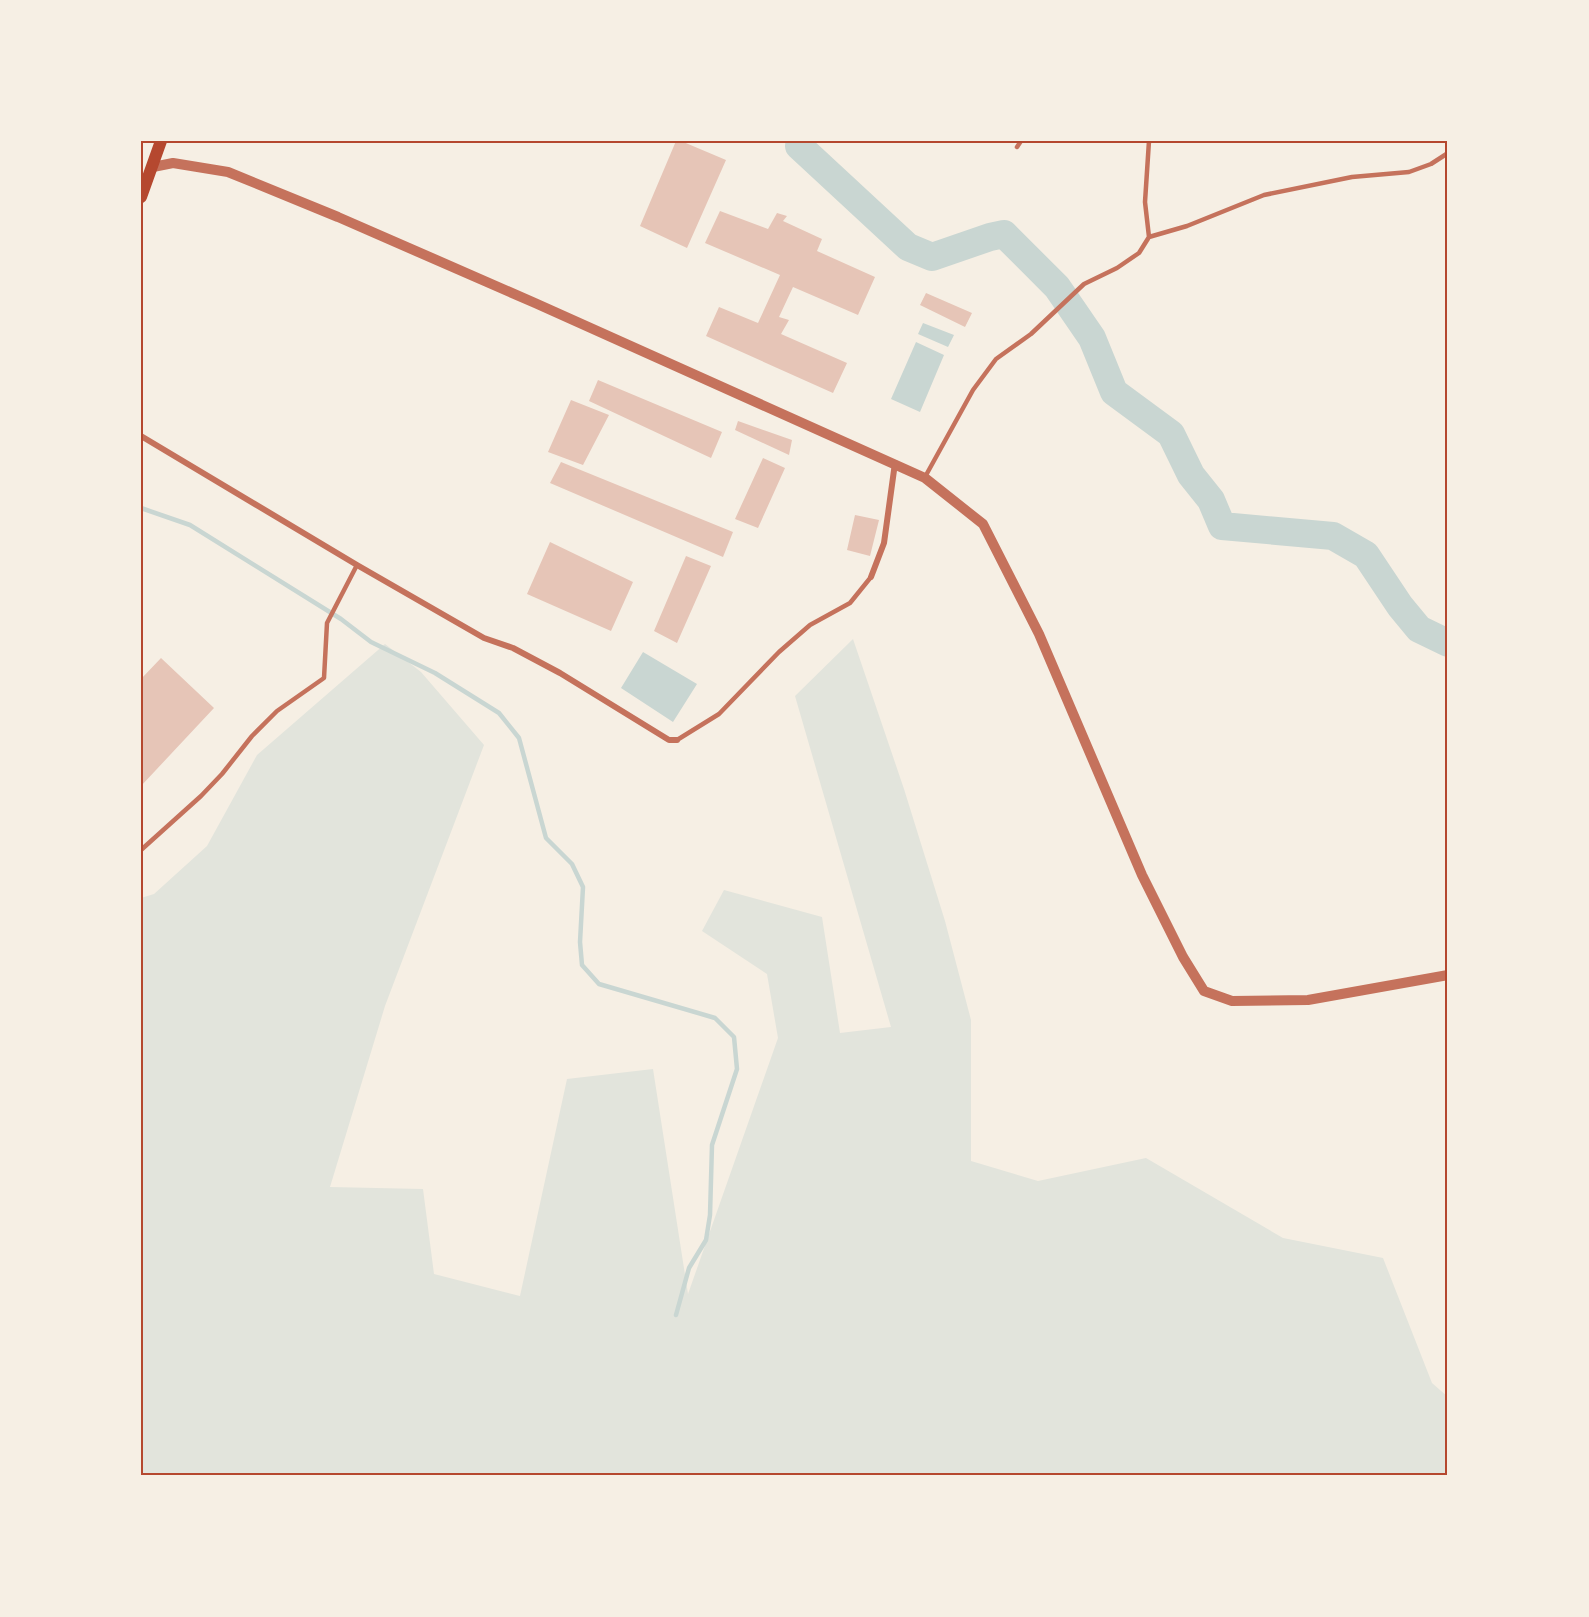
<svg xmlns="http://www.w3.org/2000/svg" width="1589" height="1617" viewBox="0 0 1589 1617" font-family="'Alegreya Sans',sans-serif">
<rect width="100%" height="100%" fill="#f6efe4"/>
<path fill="#e2e4dc" d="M853,639L904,789L945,921L971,1020V1161L1038,1181L1146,1158L1283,1238L1383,1258L1432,1383L1448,1397V1476H141V898L154,894L207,846L257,755L385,644L421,672L484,745L385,1006L330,1187L423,1189L434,1274L520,1296L567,1079L653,1069L688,1294L778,1038L767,974L702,931L724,890L822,917L840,1033L891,1027L795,696Z"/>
<path fill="#c9d6d2" d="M923,323L954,335L948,347L918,334Z
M916,342L944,355L920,412L891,399Z
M643,652L697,684L673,722L621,688Z"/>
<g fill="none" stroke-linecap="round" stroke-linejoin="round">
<path stroke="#c9d6d2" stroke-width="4.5" d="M141,508L190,525L341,619L371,642L435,673L499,713L519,738L546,838L572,864L583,887L580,942L582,965L599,984L715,1018L734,1037L737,1069L712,1145L710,1215L706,1240L689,1268L676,1315"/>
<path stroke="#c9d6d2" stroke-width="28" d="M799,146L908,247L932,257L990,237L1004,234L1057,287L1092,338L1114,392L1171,434L1191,475L1211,500L1222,526L1333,536L1366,555L1400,606L1419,629L1448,643"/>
</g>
<path fill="#e6c5b7" d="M676,141H681L726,160L687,248L640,226Z
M720,211L768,229L777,213L787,216L783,221L822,239L817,251L875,277L858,315L793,287L779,317L789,320L781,334L847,363L833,393L706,336L719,307L758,323L780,275L705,243Z
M926,293L972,313L965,327L920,305Z
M598,380L722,432L711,458L589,401Z
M571,400L609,415L583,465L548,452Z
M738,421L792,440L789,455L735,430Z
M763,458L785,468L758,528L735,519Z
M561,462L733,532L723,557L550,483Z
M855,515L879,520L870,556L847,550Z
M550,542L633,582L611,631L527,594Z
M686,556L711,566L677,643L654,631Z
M161,658L214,708L141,786V679Z"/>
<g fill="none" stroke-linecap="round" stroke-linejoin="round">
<path stroke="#c5725c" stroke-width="4.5" d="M1017,147L1021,141
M1149,237L1145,202L1149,141
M925,477L973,390L996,359L1031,334L1084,284L1117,268L1139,253L1149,237L1187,226L1264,195L1352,177L1409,172L1431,164L1448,153
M677,740L719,714L779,652L810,625L850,603L871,577
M141,850L201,796L222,774L252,736L277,711L324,678L327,623L357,565"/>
<path stroke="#c5725c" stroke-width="6" d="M141,436L357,565L484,638L513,648L560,673L669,740H677
M871,577L884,543L895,463"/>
<path stroke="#c5725c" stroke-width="10" d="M153,167L173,163L228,172L338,217L535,303L925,478L983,524L1039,634L1142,875L1183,957L1204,991L1232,1001L1308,1000L1448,975"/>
<path stroke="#b5482f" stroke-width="12" d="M141,197L161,141"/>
</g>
<rect width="1589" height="1617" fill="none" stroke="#f6efe4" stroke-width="285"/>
<rect x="142" y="142" width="1304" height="1332" fill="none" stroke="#b5482f" stroke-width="2"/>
</svg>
